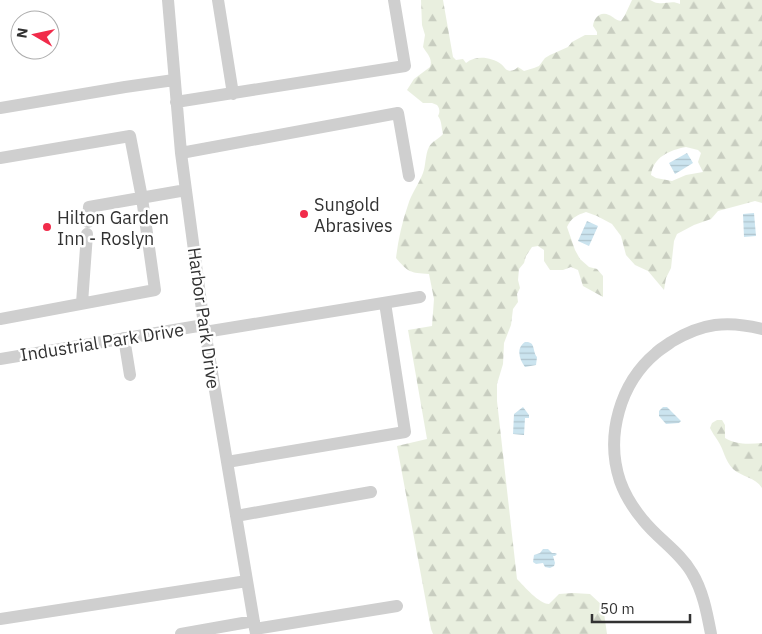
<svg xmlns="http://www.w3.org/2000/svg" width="762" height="634" viewBox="0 0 762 634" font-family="'IBM Plex Sans',sans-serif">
<defs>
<pattern id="forest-firs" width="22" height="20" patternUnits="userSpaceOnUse" patternTransform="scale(1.25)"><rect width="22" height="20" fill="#e9efdf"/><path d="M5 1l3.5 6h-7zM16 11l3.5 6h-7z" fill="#c8cdc0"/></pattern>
<pattern id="water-rules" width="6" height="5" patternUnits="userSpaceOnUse" patternTransform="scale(1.25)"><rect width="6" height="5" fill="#cbe4ef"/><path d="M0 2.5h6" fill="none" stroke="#afc4cd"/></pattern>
</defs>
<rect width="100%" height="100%" fill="#fff"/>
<path fill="url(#forest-firs)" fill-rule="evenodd" d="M421,0H443L453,57L456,60L463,59L466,63C476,55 491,57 501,64C504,66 505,69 507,70C511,72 515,70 518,67L524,71L534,68L539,66L545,58L550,55L568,47L572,42L585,35H597V32L593,26C594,18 600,11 609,15C614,17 615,20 621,21L625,15L632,0C638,0 645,0 650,0C653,1 655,3 658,3C667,4 672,0 680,4V0H762V203L755,201L718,211L711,219L694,225L677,234L674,241L671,268L666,278L664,290L648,271L635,265L626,255L621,236L612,224L597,216L586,212C577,215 571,218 567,227L575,250L580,259L589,267L597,269L603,276V297L583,286L578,270L571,267L563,270H550L544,261V250L538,246L532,247L526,256L524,263L519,269L518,280L520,288L517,294L518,302L513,309L511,325L504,343L503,364L497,384V401L517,579C524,586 539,604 549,604L559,594L573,593L590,594L603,606L607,634H433L431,629L397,446L427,439L408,330L432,326L434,299L429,274C410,273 408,272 396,258C398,241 402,222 408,205C411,194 419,184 423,173C426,165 425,155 429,147C432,141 439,139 443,134C441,127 442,121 438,116C440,112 440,109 437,105L432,103H423L407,90L414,79L430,67C433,58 427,54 423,47L425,35L422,25ZM686,147L698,150L701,153L698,162L703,172L686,175L672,181L656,178L651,175C653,157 670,150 686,147Z
M717,420H722L725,425V438C736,445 750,444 762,443V488C755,477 742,477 733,469C725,461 724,450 718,441C715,436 713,434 710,428L712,423Z"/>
<path fill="url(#water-rules)" d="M687,153L693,163L675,174L669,163Z
M754,213L756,236L744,237L743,214Z
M587,221L598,226L589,246L578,241Z
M525,342C536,341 532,351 537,357L536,365L525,367C519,359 516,348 525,342Z
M523,407L529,415V418H525L524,435L513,434L514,414Z
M663,407H667L681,421L679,423L666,424L659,416V411Z
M543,549H548L552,553H555L557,554L555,556H553L555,563L554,566L550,568L545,567L543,563L536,564L533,562L534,555L540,553Z"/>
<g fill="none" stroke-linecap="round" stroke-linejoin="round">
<path stroke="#cfcfcf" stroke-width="12" d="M168,0L181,153L204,325L256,634
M218,0L233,94
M176,102L405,66L394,0
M0,108L125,87L174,80
M181,153L398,113L409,176
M0,158L130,136L142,198L155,290L0,319
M88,222L89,207L186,190
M82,303L87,234
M205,332L420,297
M124,338L130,375
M0,359L204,325
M227,462L405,432L385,303
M236,516L371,492
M0,619L247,581
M255,629L397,606
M181,634L254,621
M711,634C707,613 703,591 692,573C680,552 658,539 643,520C633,508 625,495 620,481C605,436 620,383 656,353C660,349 666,346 671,342C702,323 727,320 762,329"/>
</g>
<g fill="#f12b4a" stroke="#fff" stroke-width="2">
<circle cx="304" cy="214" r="5"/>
<circle cx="47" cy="227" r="5"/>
</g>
<g text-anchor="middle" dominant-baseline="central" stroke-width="5" stroke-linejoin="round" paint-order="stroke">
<g font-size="18" fill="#323232" stroke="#fff" text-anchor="start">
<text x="314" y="204">Sungold<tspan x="314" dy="21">Abrasives</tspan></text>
<text x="57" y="217">Hilton Garden<tspan x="57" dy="21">Inn - Roslyn</tspan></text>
</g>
<g font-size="18" fill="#323232" stroke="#fff">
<text transform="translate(204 318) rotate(82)">Harbor Park Drive</text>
<text transform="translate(102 342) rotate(-9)">Industrial Park Drive</text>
</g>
</g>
<g transform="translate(35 35) rotate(279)"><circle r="24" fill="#ffffff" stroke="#adadad"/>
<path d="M0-4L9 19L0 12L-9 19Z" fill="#f12b4a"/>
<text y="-8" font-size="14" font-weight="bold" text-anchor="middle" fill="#323232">N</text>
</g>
<path d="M592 614v8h98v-8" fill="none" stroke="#323232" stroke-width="2.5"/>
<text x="600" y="614" font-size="15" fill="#323232" stroke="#ffffff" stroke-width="4" paint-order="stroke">50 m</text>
</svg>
